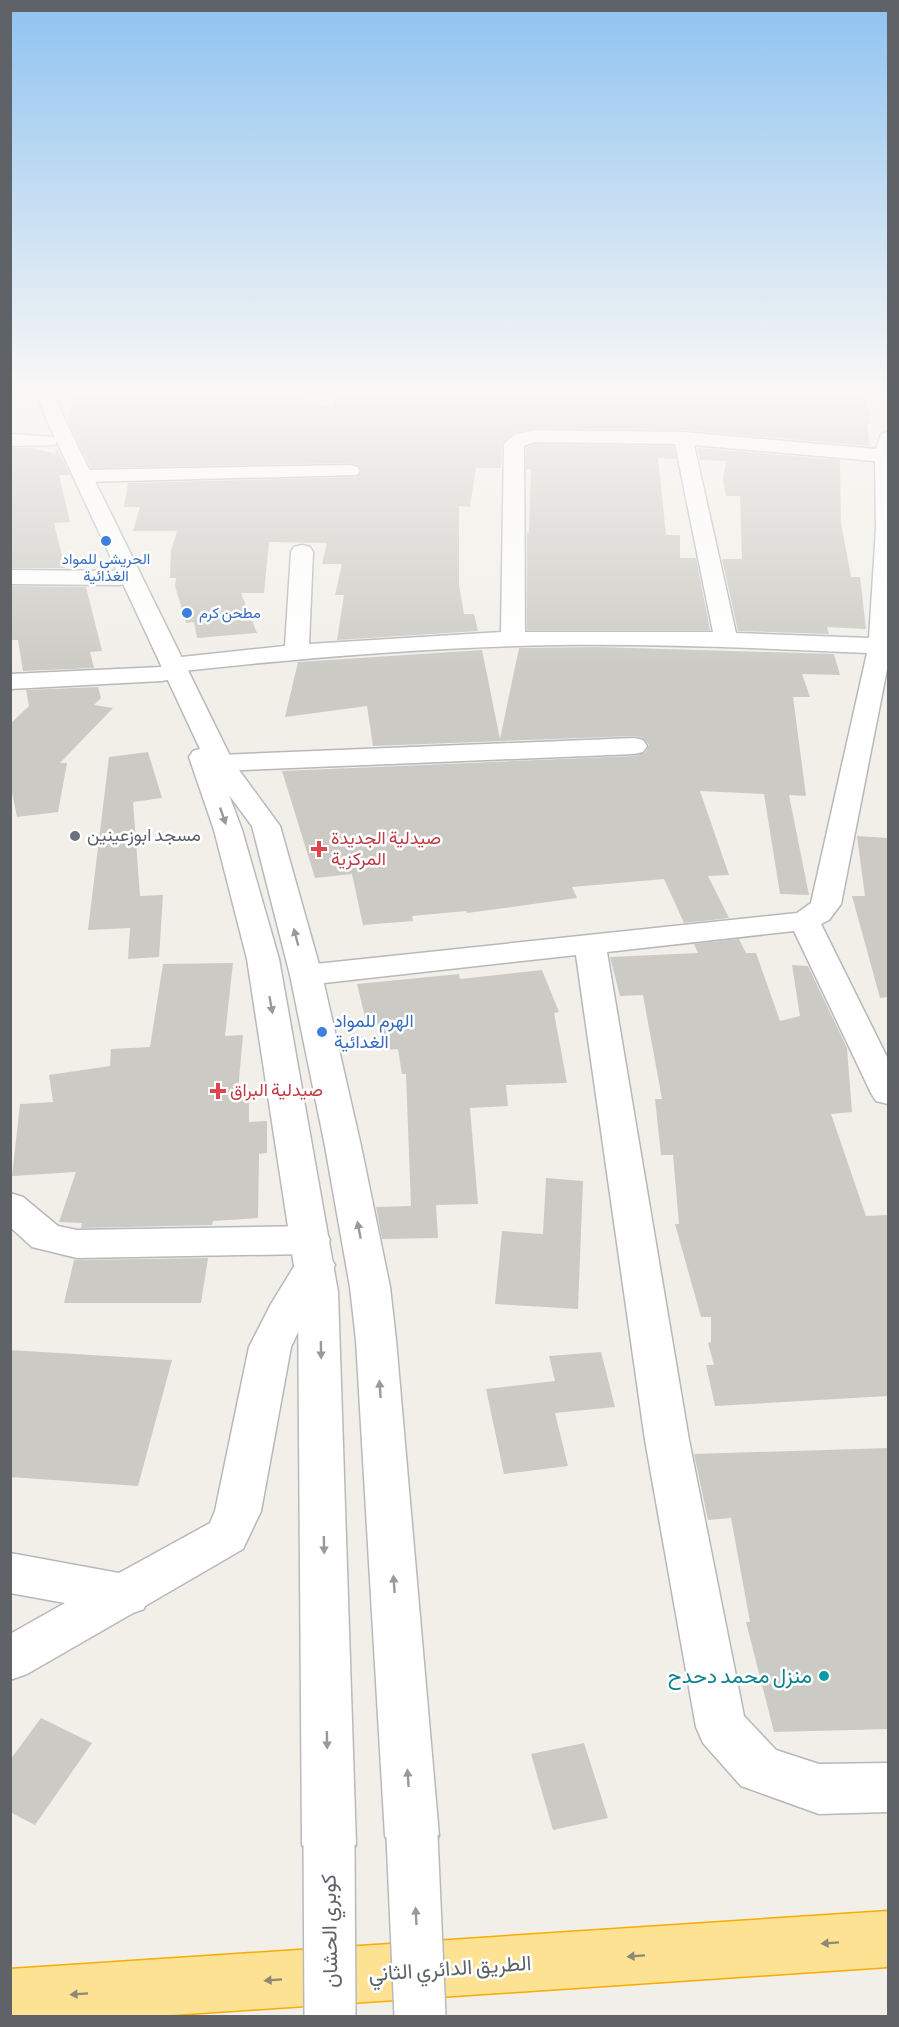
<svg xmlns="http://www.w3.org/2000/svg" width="899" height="2027" viewBox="0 0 899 2027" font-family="'Alegreya Sans',Vazirmatn,sans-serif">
<rect width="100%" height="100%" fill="#f1efe8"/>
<path fill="#cccac5" d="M210,389L279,391L333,408L339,389L604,393L603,396L679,398V389H864L871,424H867L870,446L683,430L534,428L513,433L502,444L501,468H476L470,507L459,506V585L464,614H474L478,631L337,640L344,595H335L342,564H322L327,543L269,542L264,593H241L257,633L197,638L194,622L186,623L175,586L176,578H170L171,551L177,531H133L140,507H124L128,483L357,477L362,471L358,465L350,463L91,468L67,419L77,390Z
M534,444L673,446L676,459L658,458L666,535H680V558H696L710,630H527V532L529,533L531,469H526V448Z
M10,448H32L53,453L54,456L57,448L70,475H59L70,522L54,523L65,568H10Z
M697,448L840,460L841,523L851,577H860L866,629L827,627L829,634L738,631L722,559H742L740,496H726L723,479L726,461L700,460Z
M10,586L86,587L102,651L90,652L94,668L23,671L18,640H10Z
M597,647L834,654L840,675L802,674L810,697H793L806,796L789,795L809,895L780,894L764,794L700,791L729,875L708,876L729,918L684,923L664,879L572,887L577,898L467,913L466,911L412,916L413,921L363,925L352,874L315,878L282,771L634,756L645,753L649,745L643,738L634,736L373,746L367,706L285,717L298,662L482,650L500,739L519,648Z
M98,687L101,698L94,705L113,708L60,763H67L58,812L17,817L10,782V724L29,706L26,690Z
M148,752L162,798L133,802L140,896L163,895L159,957L128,959L130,928L88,930L109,757Z
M857,836L888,838V997L880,998L852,896H865Z
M739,939L746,953H756L780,1021L800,1016L792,965L808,966L847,1048L852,1112L831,1114L866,1216L888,1215V1396L715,1406L706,1365H714L708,1343L711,1342V1317H701L675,1224H679L673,1155H661L655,1099H662L643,995L620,996L610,957L698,953L694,944Z
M233,963L225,1036L243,1035L238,1090L249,1089V1122L267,1121V1153L259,1154L258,1218L213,1221L212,1225L81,1228L82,1223L59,1222L76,1172L12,1176L20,1104L53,1102L49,1075L110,1066L111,1049L150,1047L163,964Z
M542,970L559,1012L554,1013L567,1083L506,1085L508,1106L470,1108L478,1204L436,1205L438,1238L382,1239L376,1207L411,1206L406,1074H402L398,1049L382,1050L376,1016L365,1017L357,984L459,974L460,979Z
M546,1178L583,1181L578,1309L495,1304L502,1231L543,1234Z
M208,1258L201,1303H64L74,1260Z
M10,1350L172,1360L138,1486L10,1477Z
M601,1352L615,1407L555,1413L568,1466L504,1474L486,1389L555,1381L549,1356Z
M888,1448V1729L774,1732L746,1622H750L731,1518L708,1520L694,1454Z
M41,1718L92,1743L35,1825L10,1812V1760Z
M584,1743L608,1818L553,1830L531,1754Z"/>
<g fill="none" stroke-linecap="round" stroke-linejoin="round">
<defs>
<path id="street" d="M534,430L683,432L876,449L881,434L888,432V664L841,904L829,920L821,924L888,1059V1104L876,1101L871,1093L794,931L607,952L689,1440L744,1716L776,1750L819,1764L888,1763V1812L819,1814L741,1786L703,1743L696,1727L645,1440L576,955L306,985L295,982L290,975L295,968L306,965L797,913L811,903L867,653C764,648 661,644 558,645C429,647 301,658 173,672L171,679L162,681L10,689V674L161,667L163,660L172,658L285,646L291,552L294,547L302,545L310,547L313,552L309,644L501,632L504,444L514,435ZM534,442L675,444L713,632H525L524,446ZM694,445L875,461L876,529L869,638L736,633Z
M10,434L55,437L58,441L55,445L10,446Z
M350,465L357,467L360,471L357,475L84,482L77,480L74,476L77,472L84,470Z
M10,570L120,571L128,573L131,578L128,583L120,585L10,584Z
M634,738L643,740L647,746L643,752L634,754L220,771L195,766L191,760L195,754L204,752L220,755Z
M10,1193L23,1197L58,1226L77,1230L311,1226L325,1230L330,1240L325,1250L317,1252L329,1255L335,1265L310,1307L291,1347L261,1511L243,1549L145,1606L144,1609L133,1613L27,1674L10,1680V1634L65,1603L10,1593V1553L119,1573L210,1523L215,1511L249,1347L271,1304L301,1255L306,1254L77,1258L32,1247L10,1227Z"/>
<path id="secondary" d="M35,389H53L62,414L233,762L280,826L322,975L361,1146L390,1287L396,1340L439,1836L431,1854L412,1862L393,1854L385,1836L356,1340L350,1287L325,1146L290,975L252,826L229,795L242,830L279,959L338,1292L356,1845L348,1863L329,1871L310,1863L302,1845L298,1292L247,959L214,830L189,757L193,751L200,749L44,414Z"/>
<path id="highway" d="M888,1911V1967L157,2016H10V1969Z"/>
</defs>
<use href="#street" stroke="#b5b8bc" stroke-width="3"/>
<use href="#secondary" stroke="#b6babf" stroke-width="3"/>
<use href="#highway" stroke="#f9ab00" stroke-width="3"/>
<use href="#street" fill="#fff" fill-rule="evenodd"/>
<use href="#secondary" fill="#fff" fill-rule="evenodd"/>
<use href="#highway" fill="#fde293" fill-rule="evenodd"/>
<defs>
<path id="secondary-bridge" d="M412,1836L420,2016
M329,1845L330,2016"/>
</defs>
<use href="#secondary-bridge" stroke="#b6babf" stroke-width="54" stroke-linecap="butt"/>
<use href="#secondary-bridge" stroke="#fff" stroke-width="51"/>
</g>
<defs><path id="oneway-solid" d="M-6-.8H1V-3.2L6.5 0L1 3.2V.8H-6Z" transform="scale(1.5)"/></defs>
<g fill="#979a9d">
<use href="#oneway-solid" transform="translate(223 816) rotate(71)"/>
<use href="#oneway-solid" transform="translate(296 937) rotate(-105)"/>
<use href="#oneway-solid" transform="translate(271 1005) rotate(80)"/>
<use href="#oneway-solid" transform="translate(359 1230) rotate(-101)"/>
<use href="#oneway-solid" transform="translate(321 1350) rotate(89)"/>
<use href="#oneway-solid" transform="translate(380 1389) rotate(-94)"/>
<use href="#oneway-solid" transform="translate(324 1545) rotate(89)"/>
<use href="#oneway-solid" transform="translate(394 1584) rotate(-94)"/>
<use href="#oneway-solid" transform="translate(327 1740) rotate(89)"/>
<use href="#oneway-solid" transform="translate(408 1778) rotate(-94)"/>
<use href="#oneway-solid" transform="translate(416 1916) rotate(-93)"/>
</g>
<g fill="#8e8975">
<use href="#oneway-solid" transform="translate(830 1943) rotate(176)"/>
<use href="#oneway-solid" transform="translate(636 1956) rotate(176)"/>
<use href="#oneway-solid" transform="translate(273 1980) rotate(176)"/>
<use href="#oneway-solid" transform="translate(79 1994) rotate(176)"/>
</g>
<linearGradient id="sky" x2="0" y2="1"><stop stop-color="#8fc3f1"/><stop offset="0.58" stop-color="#f9f8f5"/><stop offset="1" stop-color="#f9f8f5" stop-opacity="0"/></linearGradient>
<rect width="899" height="673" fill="url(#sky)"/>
<g fill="#3f7fe0" stroke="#fff" stroke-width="2">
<circle cx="106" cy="541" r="6"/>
<circle cx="187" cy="613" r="6"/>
<circle cx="322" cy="1032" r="6"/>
</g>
<circle fill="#6b7280" stroke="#fff" stroke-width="2" cx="75" cy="836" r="6"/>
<g fill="#e0444e" stroke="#fff" stroke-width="2">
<path d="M316 840h6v6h6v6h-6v6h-6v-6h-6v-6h6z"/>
<path d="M215 1082h6v6h6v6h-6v6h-6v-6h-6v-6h6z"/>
</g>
<circle fill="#0f9aa8" stroke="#fff" stroke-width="2" cx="824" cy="1676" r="6"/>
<g text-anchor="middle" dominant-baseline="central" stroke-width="5" stroke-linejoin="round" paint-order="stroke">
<g font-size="15" fill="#366cbe" stroke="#fff">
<text x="106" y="559">الحريشي للمواد<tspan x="106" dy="17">الغذائية</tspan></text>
<text x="199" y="613" text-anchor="start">مطحن كرم</text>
</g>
<g font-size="18" fill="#5b616d" stroke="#fff" text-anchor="start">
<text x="87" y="836">مسجد ابوزعينين</text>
</g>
<g font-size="18" fill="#be3a42" stroke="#fff" text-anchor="start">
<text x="331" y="839">صيدلية الجديدة<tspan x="331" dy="21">المركزية</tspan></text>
<text x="230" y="1091">صيدلية البراق</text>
</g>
<g font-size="18" fill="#366cbe" stroke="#fff" text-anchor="start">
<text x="334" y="1022">الهرم للمواد<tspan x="334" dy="21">الغدائية</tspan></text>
</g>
<g font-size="21" fill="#0d838f" stroke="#fff" text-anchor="end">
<text x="812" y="1676">منزل محمد دحدح</text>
</g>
<g font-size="21" fill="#5f6368" stroke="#fff">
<text transform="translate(330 1931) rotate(-91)">كوبري الحشان</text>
<text transform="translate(450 1969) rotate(-4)">الطريق الدائري الثاني</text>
</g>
</g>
<rect width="899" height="2027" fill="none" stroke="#5f6368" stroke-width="24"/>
</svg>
